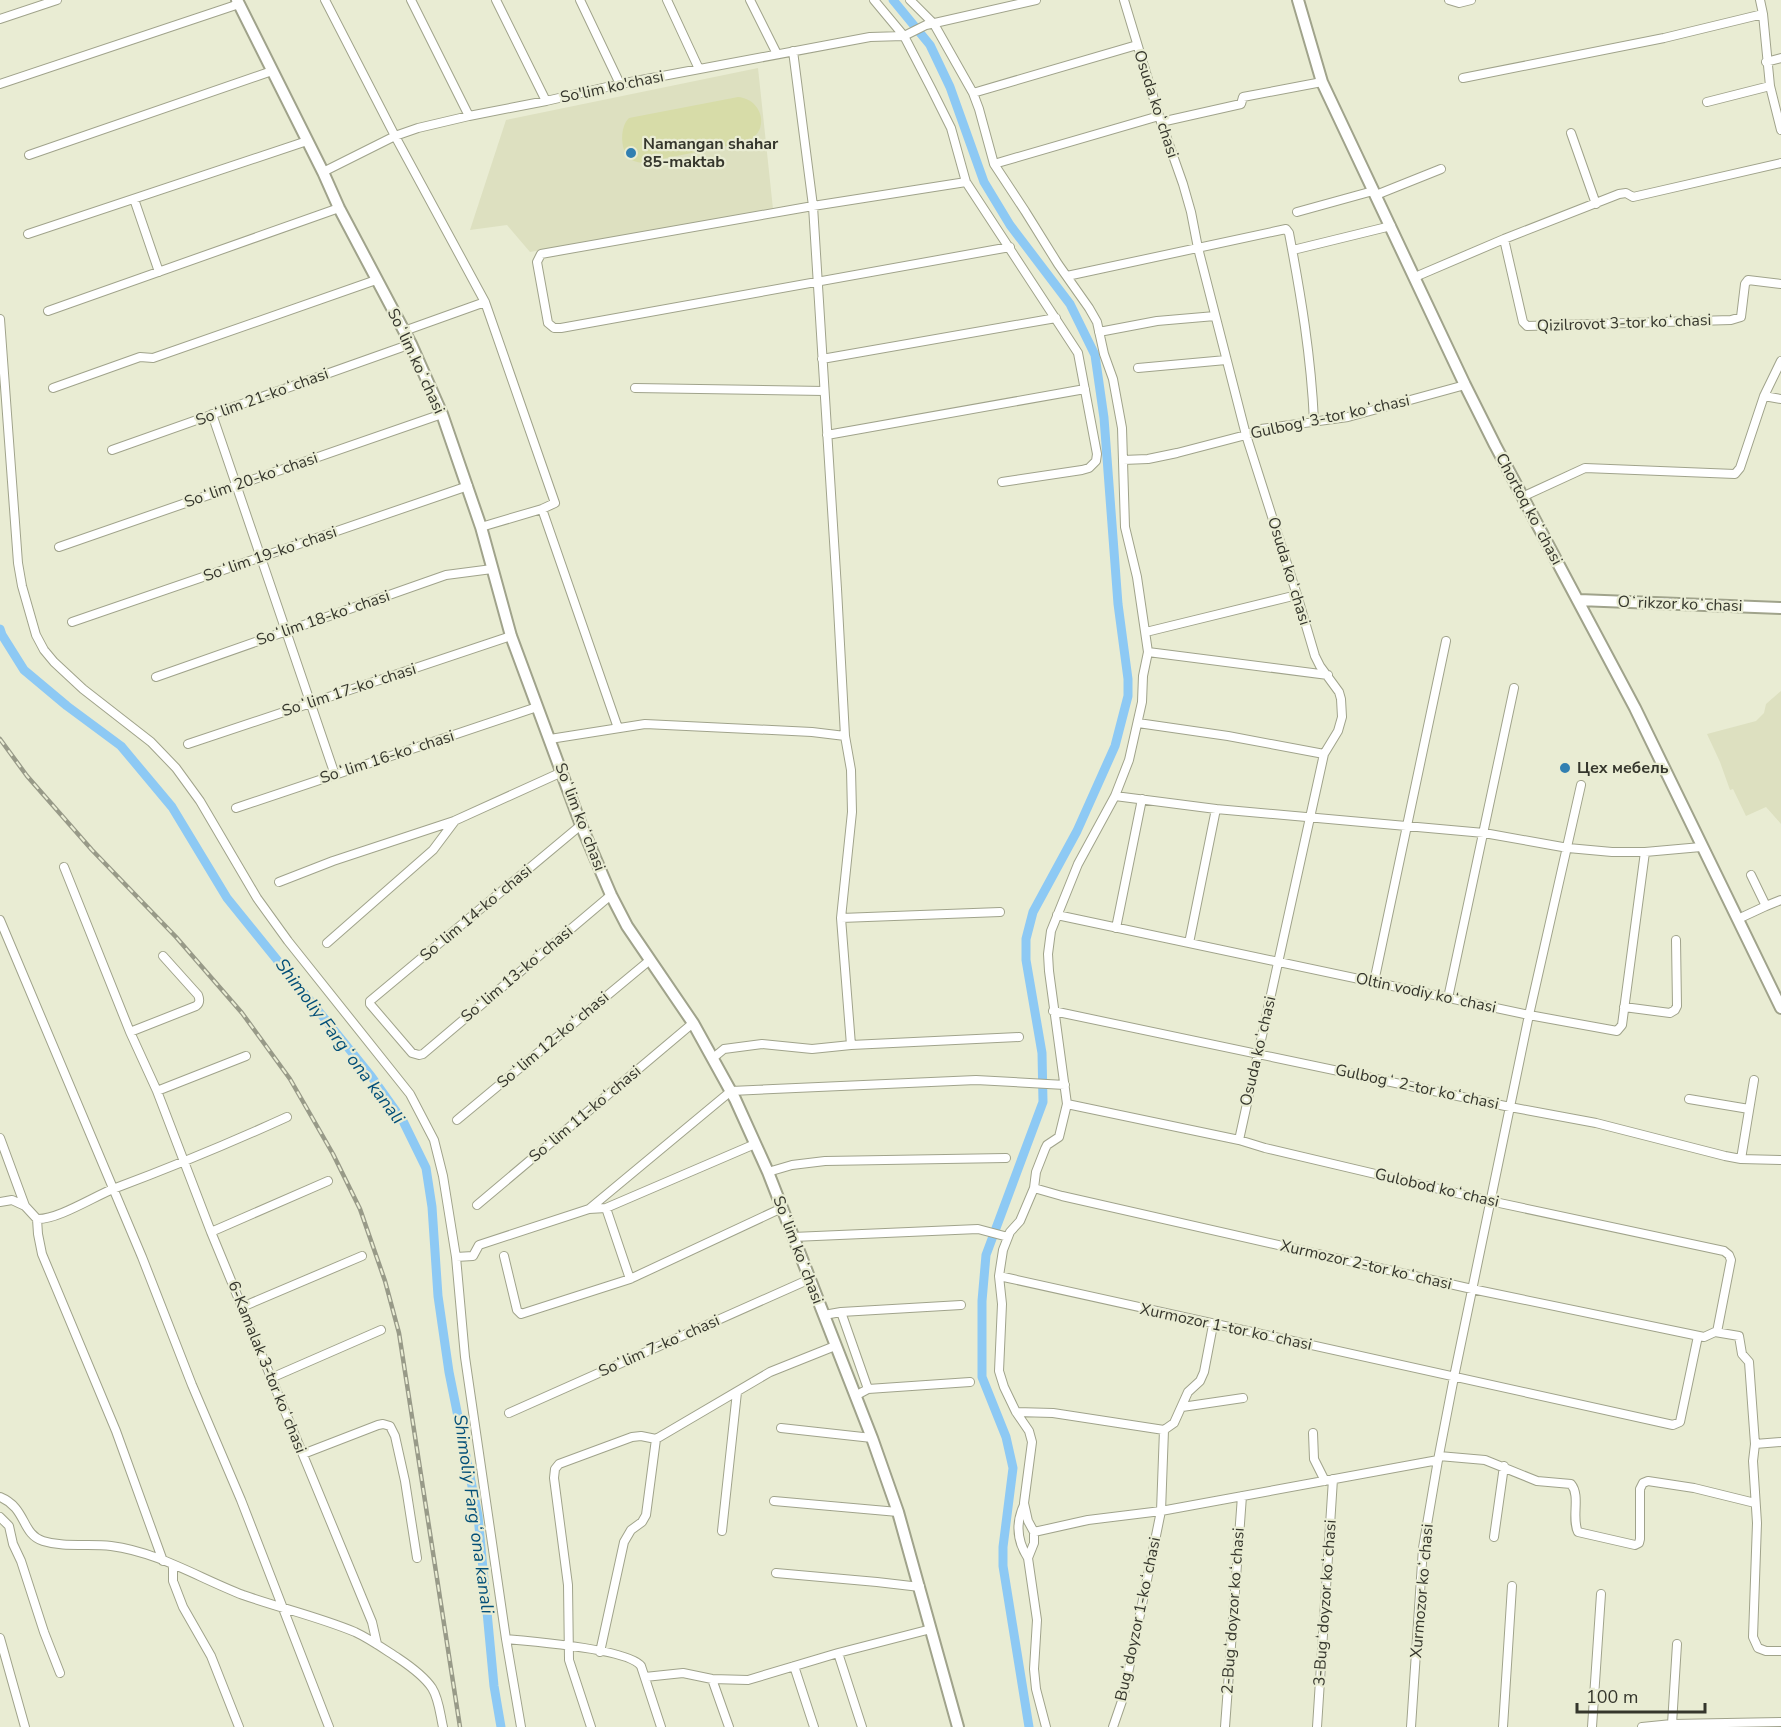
<svg xmlns="http://www.w3.org/2000/svg" width="1781" height="1727" viewBox="0 0 1781 1727" font-family="'Nunito Sans',sans-serif">
<rect width="100%" height="100%" fill="#e9ecd3"/>
<path fill="#dde0c0" d="M758,68L773,209L530,252L507,225L470,230L506,120Z
M1781,691V824L1766,807L1746,816L1733,789L1730,790L1720,762L1707,734L1756,721L1764,713L1766,704Z"/>
<path fill="#d7dca8" d="M738,97C763,99 771,132 746,142L642,163C637,162 632,161 628,157C620,148 620,126 629,118Z"/>
<g fill="none" stroke-linecap="round" stroke-linejoin="round">
<path stroke="#8dc9f4" stroke-width="9" d="M893,0L930,45L950,87L984,182L1010,225L1070,304L1095,355L1104,418L1118,604L1128,679V696L1115,746L1077,831L1033,912L1026,939V960L1042,1053L1043,1102L986,1255L982,1301V1377L1006,1437L1013,1468L1003,1547V1566L1029,1727
M0,629L2,635L24,670L67,706L121,746L172,807L227,898L371,1076L403,1121L426,1168L432,1207L438,1296L449,1372L478,1516L494,1686L501,1727"/>
<defs>
<path id="street" d="M325,0L395,136L485,302
M411,0L469,116
M496,0L546,101
M580,0L620,84
M667,0L699,69
M750,0L777,54
M874,0L904,36L931,88L951,128L966,182L1078,353L1097,454L1096,461L1089,468L1082,470L1002,482
M910,0L934,24L973,93L979,109L994,164L1025,211L1058,264L1089,308L1097,322L1104,354L1113,379L1122,428L1125,527L1137,577L1148,652L1143,676L1142,702L1129,760L1115,796L1078,864L1051,931L1048,954L1049,971L1067,1104L1059,1137L1047,1145L1045,1149L1036,1172L1034,1188L1020,1221L1010,1232L1003,1250L999,1276L1002,1304L999,1371L1004,1387L1016,1412L1029,1431L1032,1442L1024,1503L1028,1521L1034,1532V1543L1028,1558L1037,1620L1034,1669L1036,1689L1046,1727
M1124,0L1159,116L1183,184L1191,212L1198,248L1246,435L1297,595L1315,656L1320,666L1339,692L1341,699L1342,717L1338,731L1324,754L1239,1140
M1449,0L1459,3L1471,0
M1760,0L1763,14L1770,86L1781,130
M0,19L57,0
M1766,62L1781,58
M1463,78L1664,38L1763,14
M0,84L239,4
M973,93L1137,45
M1707,102L1770,86
M1161,122L1241,104L1243,97L1322,82
M1571,133L1596,204
M29,155L272,71
M994,164L1159,116
M323,172L395,136L418,128L469,116L546,101L620,84L870,37L904,36L926,25L1036,0
M966,182L813,206L541,254L537,262L548,323L554,328H561L1010,247
M1376,195L1441,169
M134,199L159,272
M1297,212L1373,191
M28,234L307,141
M1504,239L1523,322L1527,326L1731,320L1741,317L1745,284L1748,280L1781,284
M1293,250L1391,226
M1067,276L1286,229L1289,233C1301,296 1311,356 1314,421
M1415,277L1504,239L1619,194L1626,193L1633,197L1781,163
M48,311L339,208
M0,319L18,563L22,586L36,635L44,650L54,662L83,689L151,742L176,768L200,801L257,898L288,941L410,1094L434,1140L443,1176L456,1257L465,1357L506,1639C530,1641 629,1649 641,1666L661,1727
M404,331L485,302L555,503L542,509L481,527
M1099,332L1157,321L1215,316
M822,359L1056,318
M1138,368L1226,360
M53,388L140,357L153,358L376,280
M635,388L824,391
M1764,396L1781,399
M212,414L335,775
M827,435L1085,389
M112,450L411,344
M1123,460L1148,459L1177,453L1246,435L1261,429L1348,417L1465,385
M1522,497L1585,468L1735,474L1740,468L1764,396L1781,361
M542,509L618,728
M59,547L442,414
M72,622L468,486
M1146,632L1297,595
M1148,652L1328,675
M156,677L446,575L492,569
M1138,723L1228,736L1324,754
M845,736L851,770L852,812L841,918L851,1045L1019,1037
M550,739L645,724L812,732L845,736L837,589L813,206L793,51
M188,744L511,636
M1115,796L1216,809L1484,833L1568,848L1612,852H1645L1701,847
M236,808L537,707
M581,825L370,1001V1004L412,1053L419,1055L423,1054L611,895
M64,867L130,1032L157,1091L211,1232L372,1622L377,1644
M1751,875L1766,906L1781,900
M279,882L333,861L454,821L562,772
M1057,915L1529,1015L1617,1031L1622,1025L1645,852
M841,918L1000,912
M1738,919L1766,906
M0,920L142,1257L192,1385L241,1500L329,1727
M1116,928L1142,799
M327,943L433,850L454,822
M1189,943L1216,809
M1374,982L1446,641
M1448,998L1514,688
M1624,1007L1670,1013L1675,1010L1677,1006L1676,940
M1053,1011L1510,1107L1596,1123L1725,1156L1741,1159L1781,1160
M130,1032L196,1006C200,1003 200,1000 198,995L163,956
M713,1058L724,1049L762,1044L812,1049L851,1045
M157,1091L246,1056
M1689,1099L1749,1109
M1067,1104L1239,1140L1265,1148L1490,1201L1724,1251L1729,1255L1731,1260L1717,1332
M457,1120L650,960
M0,1138L25,1206L37,1219C57,1220 93,1197 113,1189C172,1167 230,1143 287,1117
M755,1144L606,1208L630,1279L782,1208
M1741,1159L1754,1080
M768,1172L792,1165L825,1161L1006,1158
M1034,1188L1062,1196L1472,1289L1704,1337L1715,1332L1739,1336L1742,1354L1749,1362L1755,1444
M0,1202L12,1200L25,1206
M477,1205L693,1023
M589,1209L731,1091L976,1080L1065,1085
M37,1219L38,1234L42,1254L116,1431L163,1561
M211,1232L328,1181
M793,1237L978,1229L1008,1237
M504,1256L517,1310L521,1314L630,1279
M456,1257L473,1256L479,1245L589,1209L606,1208
M999,1276L1673,1425L1680,1422L1698,1336
M242,1307L362,1256
M841,1312L961,1305
M824,1315L841,1312L868,1389
M271,1378L381,1330
M855,1396L868,1389L970,1382
M1182,1407L1243,1398
M1016,1412L1053,1413L1164,1430
M509,1413L810,1279
M781,1428L872,1438
M1313,1433L1314,1459L1325,1481
M1781,1442L1755,1444L1753,1461L1757,1523L1753,1637L1758,1648L1766,1651H1781
M303,1454L378,1425L383,1424L390,1426L395,1436L405,1481L417,1558
M1439,1456L1485,1460L1537,1481L1571,1484C1581,1496 1571,1518 1578,1532L1635,1545L1639,1543L1640,1539V1489L1643,1483L1648,1481L1694,1488L1755,1503
M0,1497C27,1508 21,1534 43,1541C65,1548 88,1543 111,1546C158,1552 199,1578 243,1595C280,1608 319,1617 355,1632C370,1639 384,1649 398,1658C410,1666 424,1676 432,1688C439,1699 440,1714 443,1727
M774,1501L898,1512
M1024,1505C1015,1524 1017,1541 1028,1558
M0,1517L9,1526L13,1544L21,1561L44,1632L60,1673
M722,1531L737,1392
M1034,1532L1088,1520L1161,1511L1164,1430L1174,1423L1188,1392L1200,1381L1204,1372L1213,1325
M1494,1537L1504,1466
M173,1565V1581L183,1607L211,1656L239,1727
M776,1573L877,1582L920,1587
M0,1638L25,1727
M506,1639L521,1727
M600,1652L624,1542L631,1530L642,1522L646,1515L656,1439
M838,1653L862,1727
M794,1666L814,1727
M645,1677L683,1673L712,1679L748,1680L838,1653L931,1629
M712,1679L729,1727
M1672,1724L1677,1644
M591,1727L569,1660L568,1585L554,1478L555,1469L559,1464L632,1437L641,1436L656,1439L770,1372L835,1346
M1113,1727L1123,1698L1161,1511L1438,1460
M1225,1727L1242,1496
M1317,1727L1333,1479
M1411,1727L1423,1548L1438,1460L1454,1377L1529,1015L1581,785
M1503,1727L1512,1586
M1592,1727L1601,1594
M1642,1727L1672,1724L1781,1722"/>
<path id="secondary" d="M237,0L323,172L339,208L411,344L442,414L481,527L511,636L581,825L611,895L627,926L693,1023L735,1099L768,1172L872,1438L898,1512L958,1727
M1298,0L1322,82L1465,385L1495,445L1635,708L1781,1008
M1579,600L1781,608"/>
</defs>
<use href="#street" stroke="#a0a38b" stroke-width="10"/>
<use href="#secondary" stroke="#a0a38b" stroke-width="14"/>
<use href="#street" stroke="#fff" stroke-width="8"/>
<use href="#secondary" stroke="#fff" stroke-width="10"/>
<defs>
<path id="rail" d="M0,739L27,776L92,850L176,937L242,1013L290,1079L333,1154L360,1209L385,1281L399,1333L460,1727"/>
</defs>
<use href="#rail" stroke="#989a88" stroke-width="4.5"/>
<use href="#rail" stroke="#e9ecd3" stroke-width="2" stroke-dasharray="7" stroke-linecap="butt"/>
</g>
<g fill="#317fb1" stroke="#e9ecd3" stroke-width="2">
<circle cx="631" cy="153" r="6"/>
<circle cx="1565" cy="768" r="6"/>
</g>
<g text-anchor="middle" dominant-baseline="central" stroke-width="4.5" stroke-linejoin="round" paint-order="stroke">
<g font-size="16" fill="#35362c" stroke="#e9ecd3">
<text transform="translate(612 87) rotate(-12)">So'lim ko'chasi</text>
<text transform="translate(1156 104) rotate(72)">Osuda koʻchasi</text>
<text transform="translate(1624 323) rotate(-2)">Qizilrovot 3-tor koʻchasi</text>
<text transform="translate(416 361) rotate(65)">Soʻlim koʻchasi</text>
<text transform="translate(262 397) rotate(-20)">Soʻlim 21-koʻchasi</text>
<text transform="translate(1330 417) rotate(-12)">Gulbog' 3-tor koʻchasi</text>
<text transform="translate(251 480) rotate(-19)">Soʻlim 20-koʻchasi</text>
<text transform="translate(1529 509) rotate(62)">Chortoq koʻchasi</text>
<text transform="translate(270 554) rotate(-19)">Soʻlim 19-koʻchasi</text>
<text transform="translate(1289 571) rotate(73)">Osuda koʻchasi</text>
<text transform="translate(1680 604) rotate(2)">Oʻrikzor koʻchasi</text>
<text transform="translate(323 618) rotate(-19)">Soʻlim 18-koʻchasi</text>
<text transform="translate(349 690) rotate(-18)">Soʻlim 17-koʻchasi</text>
<text transform="translate(387 757) rotate(-18)">Soʻlim 16-koʻchasi</text>
<text transform="translate(580 817) rotate(69)">Soʻlim koʻchasi</text>
<text transform="translate(476 913) rotate(-40)">Soʻlim 14-koʻchasi</text>
<text transform="translate(517 974) rotate(-40)">Soʻlim 13-koʻchasi</text>
<text transform="translate(1426 993) rotate(12)">Oltin vodiy koʻchasi</text>
<text transform="translate(553 1040) rotate(-40)">Soʻlim 12-koʻchasi</text>
<text transform="translate(1258 1051) rotate(-77)">Osuda koʻchasi</text>
<text transform="translate(1417 1087) rotate(12)">Gulbogʻ 2-tor koʻchasi</text>
<text transform="translate(585 1114) rotate(-40)">Soʻlim 11-koʻchasi</text>
<text transform="translate(1437 1188) rotate(13)">Gulobod koʻchasi</text>
<text transform="translate(798 1250) rotate(69)">Soʻlim koʻchasi</text>
<text transform="translate(1366 1265) rotate(13)">Xurmozor 2-tor koʻchasi</text>
<text transform="translate(1226 1327) rotate(12)">Xurmozor 1-tor koʻchasi</text>
<text transform="translate(659 1346) rotate(-24)">Soʻlim 7-koʻchasi</text>
<text transform="translate(267 1367) rotate(68)">6-Kamalak 3-tor koʻchasi</text>
<text transform="translate(1422 1591) rotate(-85)">Xurmozor koʻchasi</text>
<text transform="translate(1325 1603) rotate(-86)">3-Bugʻdoyzor koʻchasi</text>
<text transform="translate(1233 1611) rotate(-86)">2-Bugʻdoyzor koʻchasi</text>
<text transform="translate(1138 1619) rotate(-78)">Bugʻdoyzor 1-koʻchasi</text>
</g>
<g font-size="16" font-weight="bold" fill="#35362c" stroke="#e9ecd3" text-anchor="start">
<text x="643" y="144">Namangan shahar<tspan x="643" dy="18">85-maktab</tspan></text>
<text x="1577" y="768">Цех мебель</text>
</g>
<g font-size="18" font-style="italic" fill="#034f78" stroke="#e9ecd3">
<text transform="translate(340 1041) rotate(53)">Shimoliy Fargʻona kanali</text>
<text transform="translate(474 1514) rotate(82)">Shimoliy Fargʻona kanali</text>
</g>
</g>
<path d="M1577 1703v9h128v-9" fill="none" stroke="#35362c" stroke-width="3"/>
<text x="1586" y="1703" font-size="18" fill="#35362c" stroke="#e9ecd3" stroke-width="4.5" paint-order="stroke">100 m</text>
</svg>
